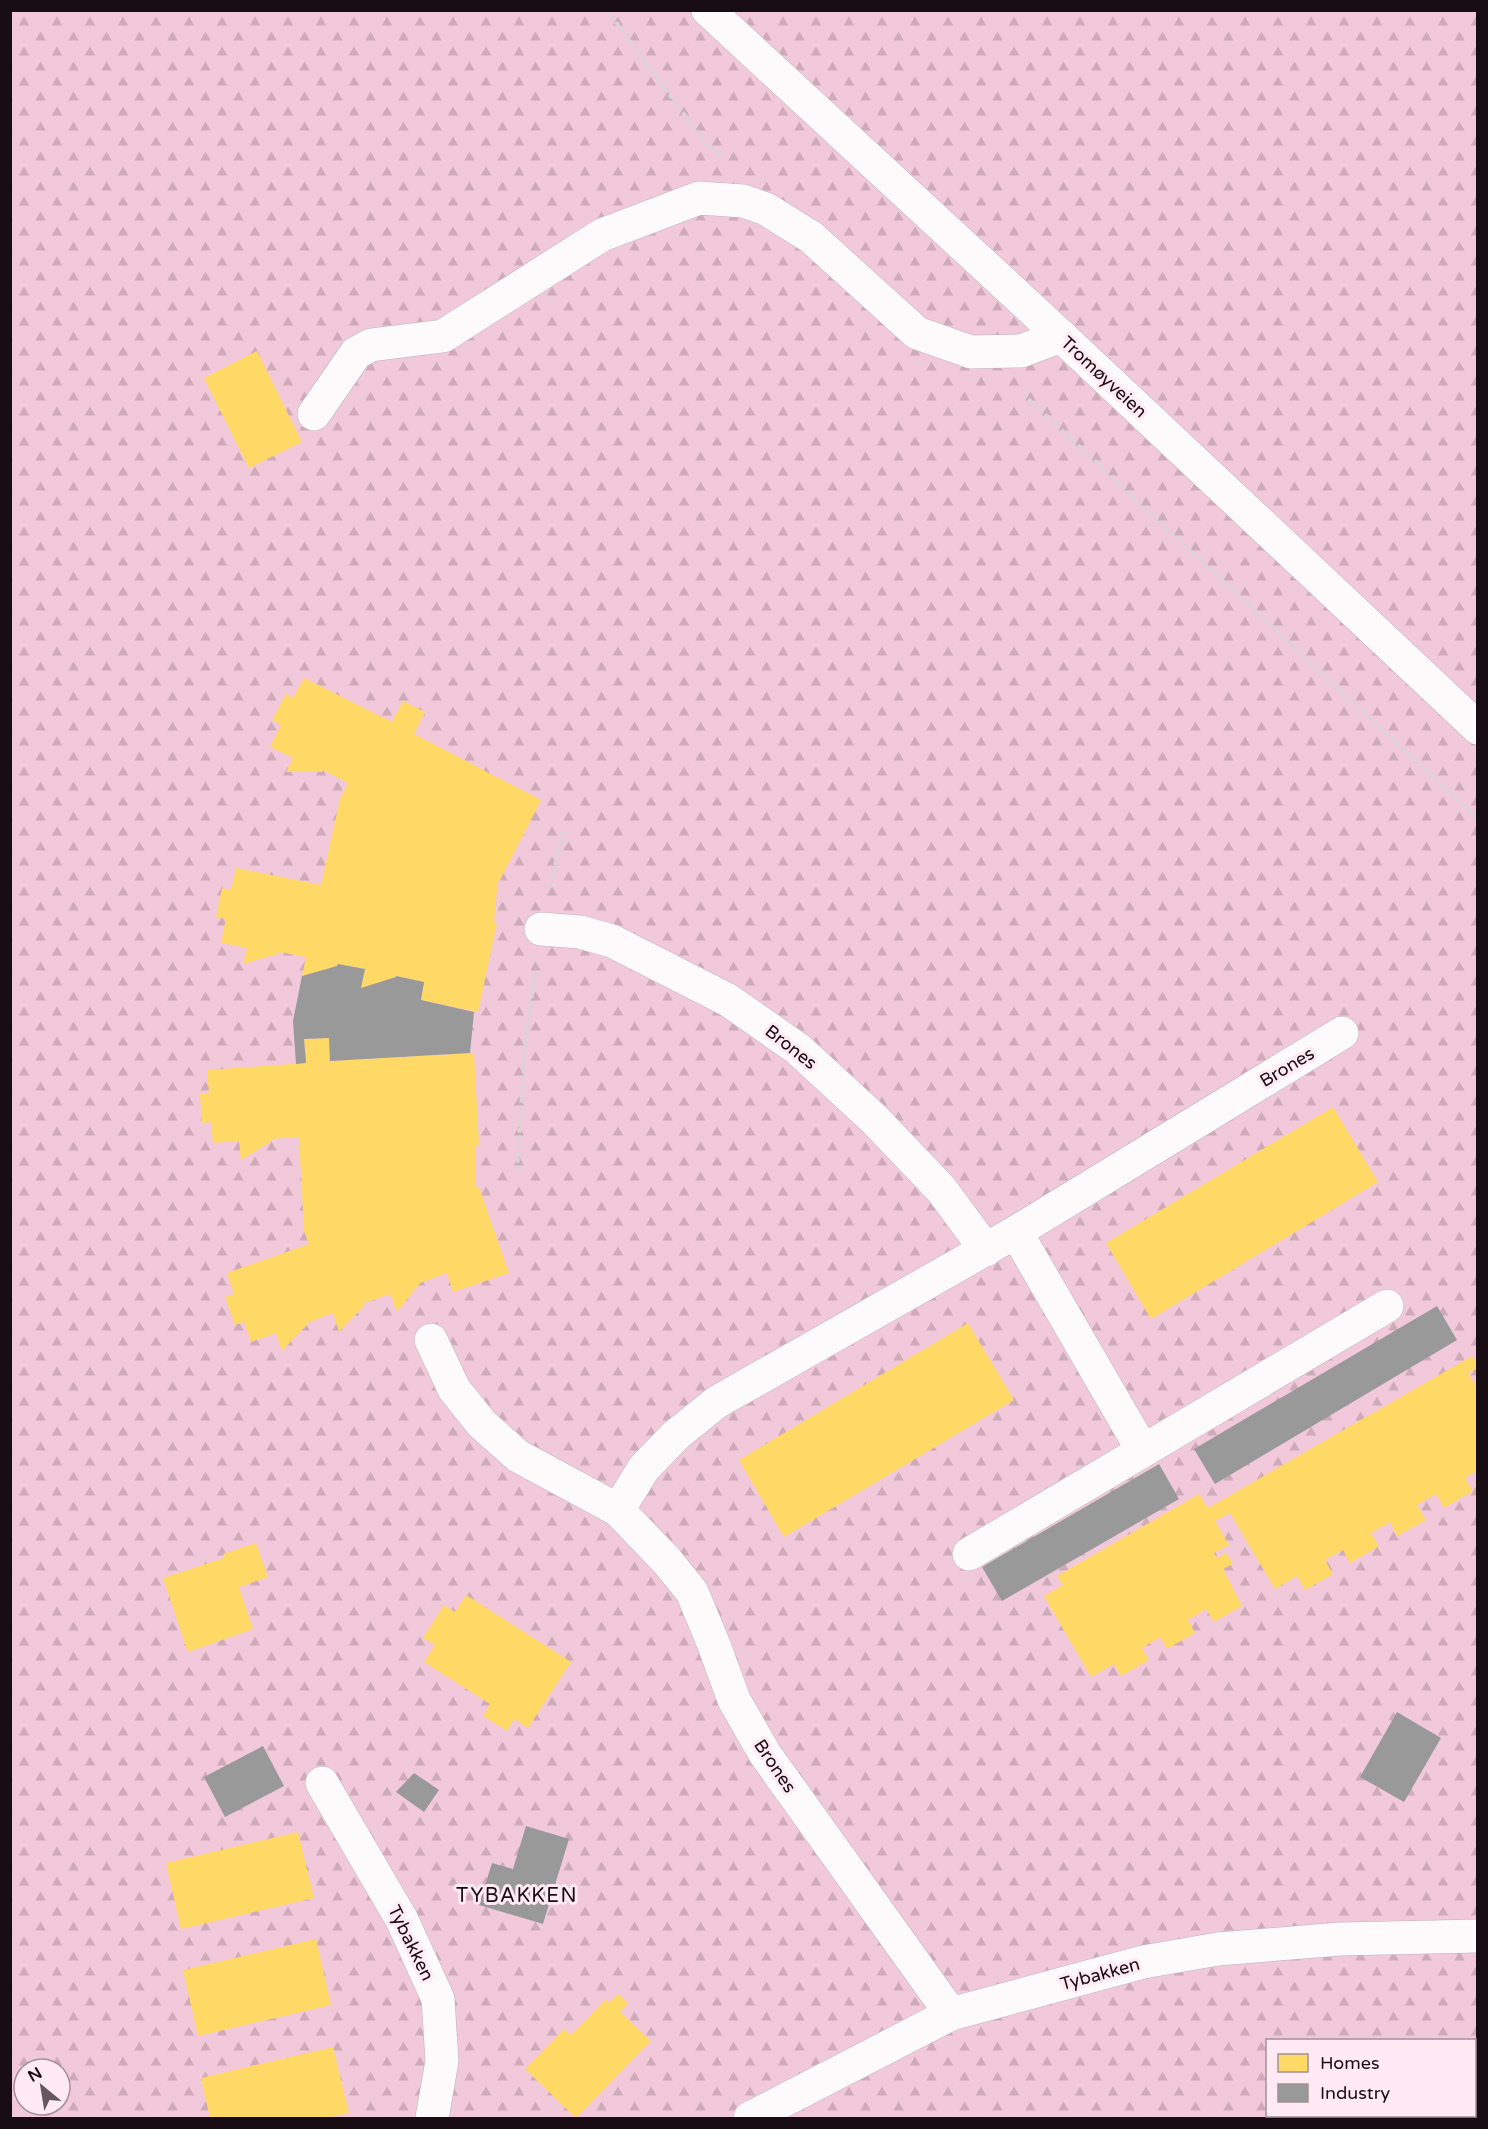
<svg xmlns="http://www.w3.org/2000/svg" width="1488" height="2129" viewBox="0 0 1488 2129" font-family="'Varela Round',sans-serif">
<defs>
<pattern id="forest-firs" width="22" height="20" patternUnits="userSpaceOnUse" patternTransform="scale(1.5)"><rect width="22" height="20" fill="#f2c9da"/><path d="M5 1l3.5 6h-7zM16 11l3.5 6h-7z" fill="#cfabba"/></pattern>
</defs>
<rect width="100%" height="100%" fill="#f3e0e7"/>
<path fill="url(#forest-firs)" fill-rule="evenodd" d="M11,11H1477V2118H11ZM1268,2040H1474V2116H1268ZM24,2069H60V2105H24Z"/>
<path fill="#ffd966" d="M257,351L302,442L249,468L204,378Z
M304,678L392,722L403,701L425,712L414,734L541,800L499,882L498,880L494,922L497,923L478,1012L421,1000L424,982L396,976V977L361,988L365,969L338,964L337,966L302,976L306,957L279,952L278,954L243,964L247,948L221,943L226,919L216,917L222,888L231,890L236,868L321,885L340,799L348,783L323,770L322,772H286L293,758L270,747L281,725L272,720L286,694L293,698Z
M329,1038L330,1061L474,1053L479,1145H476V1187H479L509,1273L453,1292L447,1273L420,1283L397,1312L390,1294L364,1303V1306L339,1332L333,1313L307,1323V1325L282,1351L276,1333L251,1342L244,1322L235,1325L225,1297L234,1294L227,1273L309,1244L304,1231L299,1137L271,1139L272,1141L241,1160L239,1141L213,1143L211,1122L202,1123L200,1094L209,1093L207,1070L306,1063L304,1039Z
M1333,1107L1378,1182L1151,1319L1106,1243Z
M968,1323L1014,1400L784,1537L739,1460Z
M1472,1356L1478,1365V1368L1468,1373L1478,1389V1470L1465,1478L1473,1491L1444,1508L1436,1494L1417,1505L1426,1520L1397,1536L1390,1522L1371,1533L1379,1546L1350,1563L1343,1550L1325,1560L1333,1574L1305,1590L1297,1576L1275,1589L1230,1513L1215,1521L1229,1545L1214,1553L1217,1558L1226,1553L1233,1564L1223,1569L1242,1606L1214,1622L1206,1609L1188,1620L1195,1633L1167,1649L1160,1637L1142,1648L1149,1660L1121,1676L1114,1664L1091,1677L1044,1596L1063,1585L1057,1576L1199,1494L1208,1508Z
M256,1543L268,1577L239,1587L253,1629L188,1652L163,1578L224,1558L223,1554Z
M466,1595L571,1662L528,1728L514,1719L507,1731L483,1716L490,1704L424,1662L435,1645L423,1638L444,1605L455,1612Z
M298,1832L314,1898L181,1929L166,1863Z
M316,1939L331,2005L198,2036L183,1970Z
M618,1994L628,2003L620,2012L651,2041L576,2118L525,2069L564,2029L571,2035L606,1999L609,2003Z
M333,2047L349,2113L327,2118H210L201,2078Z"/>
<path fill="#999" d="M338,964L365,969L361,988L396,977V976L424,982L421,1000L474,1012L470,1053L330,1061L329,1038L304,1039L306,1063L296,1064L293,1021L302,976L337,966Z
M1437,1306L1457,1340L1215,1484L1194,1449Z
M1159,1464L1179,1499L1002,1601L982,1567Z
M1397,1712L1441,1738L1404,1802L1360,1777Z
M263,1746L284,1786L225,1817L204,1777Z
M414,1773L439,1790L424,1812L396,1792Z
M526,1826L569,1839L543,1924L479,1905L492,1863L513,1869Z"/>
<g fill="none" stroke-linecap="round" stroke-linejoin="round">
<defs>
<path id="minor" d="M314,414L356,353L371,345L443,336L602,235L699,198L743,201L766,209L811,237L917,333L971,352L1021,351L1061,336
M541,929L580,932L612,941L728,1000L798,1049L874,1119L941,1189L986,1250
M1016,1232L1143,1451
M431,1340L454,1389L482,1424L518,1456L618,1510L667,1561L692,1592L714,1645L734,1700L765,1754L951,2014
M618,1510L644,1468L676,1435L717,1402L1016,1232L1342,1033
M969,1554L1387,1306
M322,1783L402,1920L438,1999L442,2061L432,2118
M750,2118L951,2014L1143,1962L1218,1949L1340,1939L1478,1936"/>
<path id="major" d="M708,10L1061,336L1478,728"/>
</defs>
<use href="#minor" stroke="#c1b2b8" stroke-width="34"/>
<use href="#major" stroke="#c1b2b8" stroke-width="34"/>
<path stroke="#dad4d7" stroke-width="4" stroke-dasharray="4.5 3" stroke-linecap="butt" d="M607,10L706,144L722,155
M1023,394L1478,819
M550,887L564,828
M517,1170L525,1046L535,971"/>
<use href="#minor" stroke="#fdfafb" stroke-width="33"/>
<use href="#major" stroke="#fdfafb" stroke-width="33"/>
</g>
<g text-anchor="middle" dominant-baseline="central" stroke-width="6" stroke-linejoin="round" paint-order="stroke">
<g font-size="18" fill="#180d12" stroke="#ffe9f2">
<text transform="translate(1104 377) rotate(43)">Tromøyveien</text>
<text transform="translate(791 1047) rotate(38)">Brones</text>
<text transform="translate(1287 1067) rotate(-31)">Brones</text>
<text transform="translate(775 1766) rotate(56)">Brones</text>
<text transform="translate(411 1943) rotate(64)">Tybakken</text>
<text transform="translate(1100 1974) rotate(-15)">Tybakken</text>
</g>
<g font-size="20" letter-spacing="1.5" fill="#180d12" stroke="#ffe9f2">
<text x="517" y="1896">TYBAKKEN</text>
</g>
</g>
<rect width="1488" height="2129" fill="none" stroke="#180d12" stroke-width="24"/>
<rect x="1266" y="2039" width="210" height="78" fill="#ffe9f2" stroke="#a39198" stroke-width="1.5"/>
<rect x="1278" y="2054" width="30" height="18" fill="#ffd966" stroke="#a39198" stroke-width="1.5"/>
<text x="1320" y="2069" font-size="18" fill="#180d12">Homes</text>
<rect x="1278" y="2084" width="30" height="18" fill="#999999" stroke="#a39198" stroke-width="1.5"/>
<text x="1320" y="2099" font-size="18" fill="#180d12">Industry</text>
<g transform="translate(42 2087) rotate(330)"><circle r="28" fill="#ffe9f2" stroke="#a39198" stroke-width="1.5"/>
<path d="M0-4.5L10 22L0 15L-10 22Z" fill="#65575d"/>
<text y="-9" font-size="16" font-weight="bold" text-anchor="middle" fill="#180d12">N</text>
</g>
</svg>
